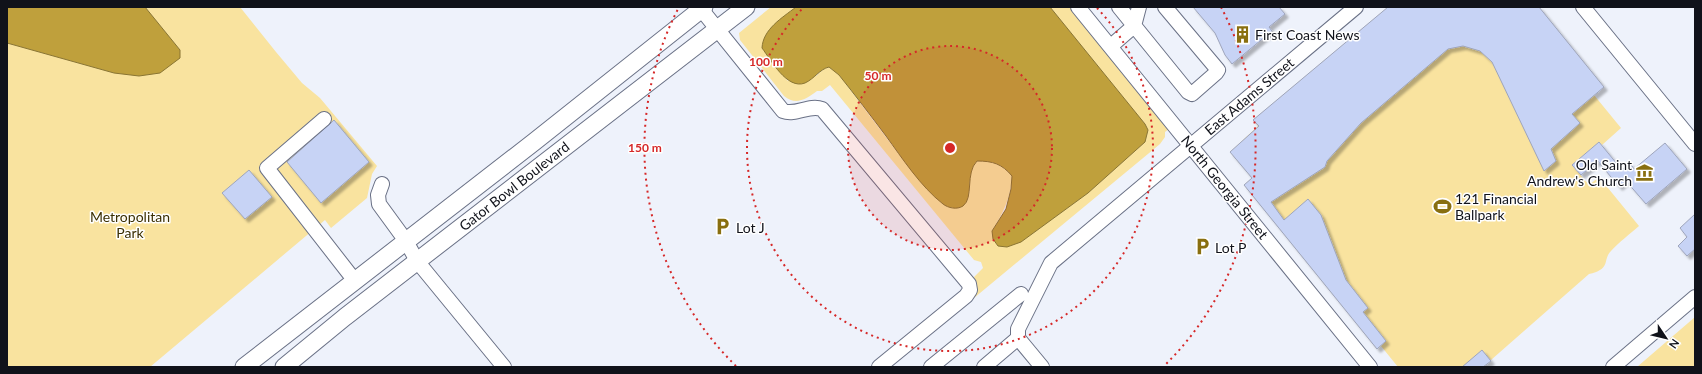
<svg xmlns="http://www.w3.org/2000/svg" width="1702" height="374" viewBox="0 0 1702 374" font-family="Lato,sans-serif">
<defs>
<filter id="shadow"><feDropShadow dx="3.5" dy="3.5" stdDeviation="1" flood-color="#0004"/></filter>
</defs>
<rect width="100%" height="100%" fill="#eef2fb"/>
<path fill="#f9e39f" d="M145,7H240L276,52L302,83L320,98L377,166L372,174L367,198L331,228L325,220L150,367H7V43L114,73L180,50Z
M771,7H797L762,48L788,81L816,76L825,68L829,67L839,75L907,165L943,204L952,208H959C961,205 966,202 967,198C973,185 966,171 977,161C993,161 1001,164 1012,176C1011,198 1003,213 992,231L1021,242L1088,193L1145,142L1148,130L1145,124L1050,7H1070L1169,129L1165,132V137L1160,144L974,298L977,285L974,277L983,268L981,262L974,260L830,85L822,91H817C806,99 796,106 784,96L740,40L739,33Z
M1388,7H1539L1604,87L1594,95L1621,128L1602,145L1599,142L1572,165L1589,185L1599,177L1639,226C1630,234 1619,242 1611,251C1602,260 1612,269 1589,274L1483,367H1398L1381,346L1377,349L1244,185L1252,178L1230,152L1258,126L1253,120Z
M1695,317V367H1637Z"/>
<path fill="#bfa03c" stroke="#8a7532" d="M7,7H145L180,50V58L160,73L139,76L114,73L7,43Z
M796,7H1050L1145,124L1148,130L1145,142L1088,193L1021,242L1007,247L998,246L993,239L992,231L1006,209L1011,189L1012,176C1002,164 993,161 977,161C965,173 974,198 963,206C957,210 948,208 943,204C921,187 902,158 886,136C871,116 855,95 839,75L829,67C820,69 814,79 805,83C787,90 771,60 762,48C763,29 782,18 796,7Z"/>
<path fill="#c7d3f5" stroke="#9ea5bc" filter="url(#shadow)" d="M1193,7H1279L1285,14L1269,27L1272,31L1232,64L1225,55L1215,33Z
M1388,7H1539L1604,87L1572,114L1580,123L1551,149L1556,161L1544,171L1492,62L1480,51L1463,46L1448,49L1361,123L1327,161L1325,167L1271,202L1284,220L1308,199L1321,215L1346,280L1368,308L1363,312L1386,341L1377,349L1244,185L1252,178L1230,152L1259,126L1253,120Z
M334,120L369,162L321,203L287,162Z
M1599,142L1622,170L1630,163L1634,169L1665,143L1687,169L1646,204L1626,181L1619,187L1598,161L1581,175L1572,165Z
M249,170L272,197L245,219L222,193Z
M1695,214V249L1687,256L1678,246L1687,237L1680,228Z
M1482,350L1491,361L1483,367H1462Z"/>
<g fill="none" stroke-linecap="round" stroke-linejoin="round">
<defs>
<path id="minor" d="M1078,7L1370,367
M1119,7L1188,92L1192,94L1216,73L1218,70L1165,7
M1583,7L1695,144
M701,9L783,111C796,116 809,104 822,109L969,284L970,290L966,296L879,367
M1111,46L1134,26L1139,7
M324,119L267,168L355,281
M382,184L378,195L379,204L406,241L417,261L504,367
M931,367L1021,294
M984,367L1018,338
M1042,367L1018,338V329L1051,263L1356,7
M1613,367L1695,297"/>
<path id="major" d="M244,367L534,142L704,7
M284,367L345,317L746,7"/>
</defs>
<use href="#minor" stroke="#6a7186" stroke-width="16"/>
<use href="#major" stroke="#6a7186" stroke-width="19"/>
<use href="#minor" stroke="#fff" stroke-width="14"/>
<use href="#major" stroke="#fff" stroke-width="17"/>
</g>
<circle cx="950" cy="148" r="102" fill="#d62828" fill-opacity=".12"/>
<g fill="none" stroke="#d62828" stroke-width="2" stroke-dasharray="2 4">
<circle cx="950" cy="148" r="102"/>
<path d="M1097 8A203 203 0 1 1 803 8"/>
<path d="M736 366A305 305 0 0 1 679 7M1221 7A305 305 0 0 1 1164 366"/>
</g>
<defs>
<symbol id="building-bare" viewBox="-9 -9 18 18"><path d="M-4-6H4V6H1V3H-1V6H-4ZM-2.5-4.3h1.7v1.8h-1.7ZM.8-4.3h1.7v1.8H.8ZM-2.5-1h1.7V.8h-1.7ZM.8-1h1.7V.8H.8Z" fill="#896f10" stroke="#fff" stroke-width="2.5" paint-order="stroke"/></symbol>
<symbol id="museum-bare" viewBox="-9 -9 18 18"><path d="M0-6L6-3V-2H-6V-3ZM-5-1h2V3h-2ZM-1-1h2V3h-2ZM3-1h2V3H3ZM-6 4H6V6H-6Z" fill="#896f10" stroke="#fff" stroke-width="2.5" paint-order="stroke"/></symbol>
<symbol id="stadium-bare" viewBox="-9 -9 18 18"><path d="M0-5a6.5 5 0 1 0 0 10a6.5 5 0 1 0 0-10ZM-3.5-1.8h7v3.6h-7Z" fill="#896f10" stroke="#fff" stroke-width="2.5" paint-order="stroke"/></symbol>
<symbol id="parking-bare" viewBox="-9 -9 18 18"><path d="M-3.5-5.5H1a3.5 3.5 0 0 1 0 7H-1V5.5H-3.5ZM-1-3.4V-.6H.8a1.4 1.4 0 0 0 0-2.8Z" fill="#896f10" stroke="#fff" stroke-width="2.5" paint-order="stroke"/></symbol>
</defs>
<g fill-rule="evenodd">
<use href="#building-bare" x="1230" y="22" width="25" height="25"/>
<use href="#museum-bare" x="1632" y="160" width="25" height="25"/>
<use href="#stadium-bare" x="1430" y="194" width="25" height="25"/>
<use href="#parking-bare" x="710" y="214" width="25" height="25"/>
<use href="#parking-bare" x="1190" y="234" width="25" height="25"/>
</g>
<g text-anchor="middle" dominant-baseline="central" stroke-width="3" stroke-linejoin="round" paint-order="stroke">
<g font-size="14" fill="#10121a" stroke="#fff" text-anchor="start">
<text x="1255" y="34">First Coast News</text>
<text x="1632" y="164" text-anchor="end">Old Saint<tspan x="1632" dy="16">Andrew's Church</tspan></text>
<text x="1455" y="198">121 Financial<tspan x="1455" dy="16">Ballpark</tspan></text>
<text x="736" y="227">Lot J</text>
<text x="1215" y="247">Lot P</text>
</g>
<g font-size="14" fill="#10121a" stroke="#fff">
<text transform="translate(1249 96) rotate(-40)">East Adams Street</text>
<text transform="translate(514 186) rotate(-38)">Gator Bowl Boulevard</text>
<text transform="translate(1225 187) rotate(51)">North Georgia Street</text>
</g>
<g font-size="14" fill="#3b2f02" stroke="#fff">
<text x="130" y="216">Metropolitan<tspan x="130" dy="16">Park</tspan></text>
</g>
</g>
<circle cx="950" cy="148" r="6" fill="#d62828" stroke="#fff" stroke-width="2"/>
<g font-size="12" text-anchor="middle" font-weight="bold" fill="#d62828" stroke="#fff" stroke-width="3" stroke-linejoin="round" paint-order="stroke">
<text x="766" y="66">100 m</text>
<text x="878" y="80">50 m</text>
<text x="645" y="152">150 m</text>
</g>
<rect width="1702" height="374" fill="none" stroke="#10121a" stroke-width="16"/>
<g transform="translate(1666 338) rotate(125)" stroke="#ffffff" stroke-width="3" paint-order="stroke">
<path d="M0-3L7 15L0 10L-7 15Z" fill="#10121a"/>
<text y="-6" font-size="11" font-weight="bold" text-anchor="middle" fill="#10121a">N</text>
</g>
</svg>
